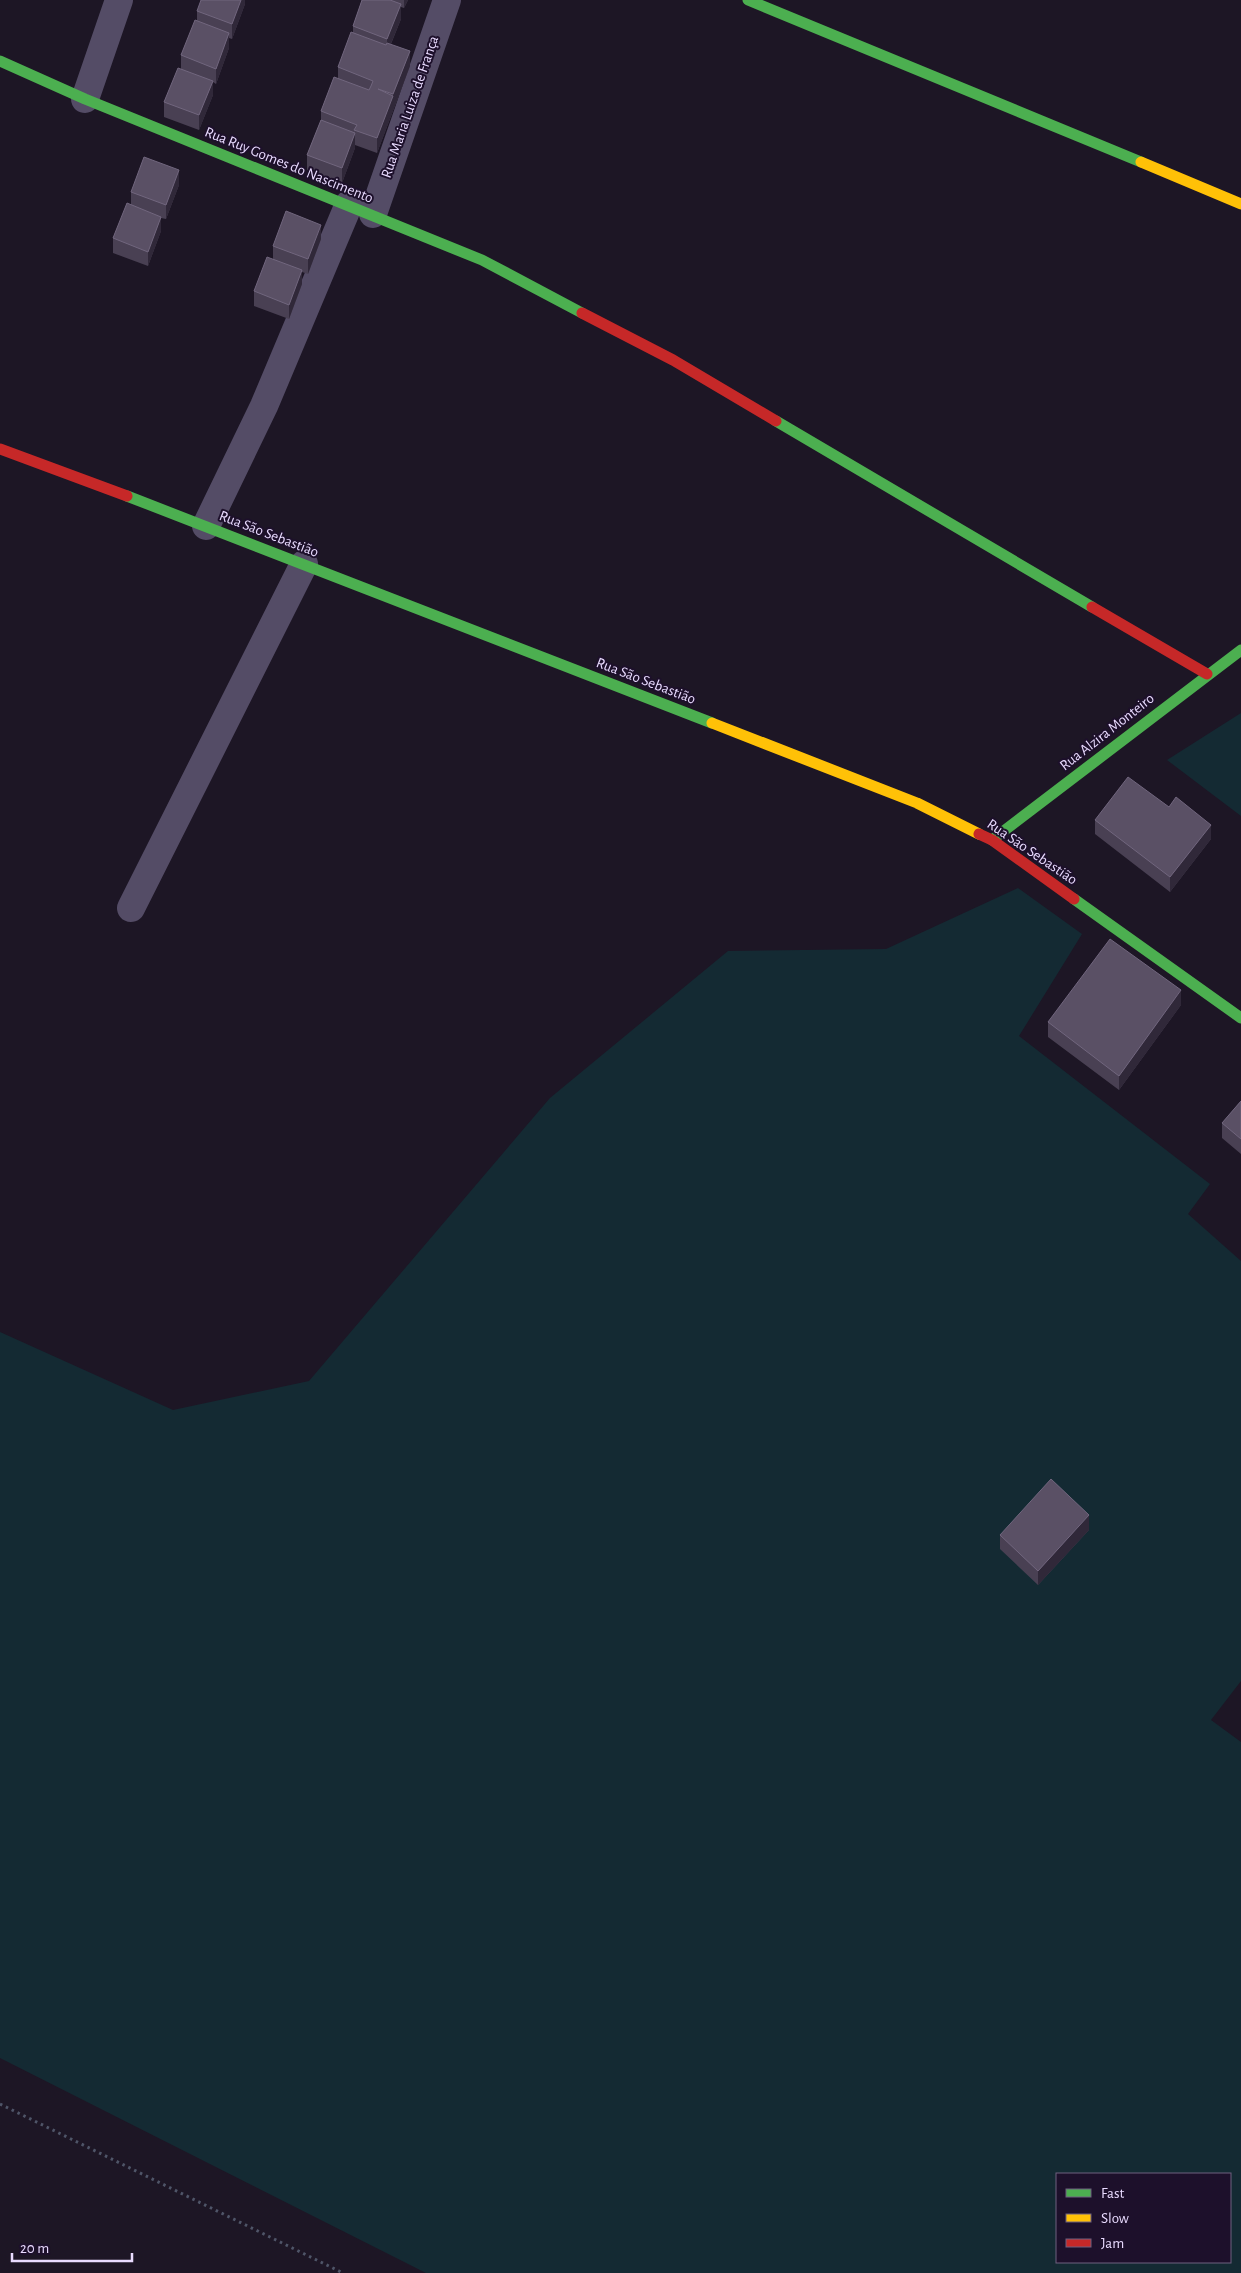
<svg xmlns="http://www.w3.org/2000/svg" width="1241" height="2273" viewBox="0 0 1241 2273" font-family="'Alegreya Sans',sans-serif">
<rect width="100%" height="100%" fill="#1d1625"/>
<path fill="#142a33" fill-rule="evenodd" d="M1241,713V816L1167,760Z
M1018,888L1082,934L1019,1036L1210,1184L1188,1214L1241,1261V1681L1211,1720L1241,1742V2273H426L0,2058V1332L173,1410L309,1381L550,1098L728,951L886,949ZM1057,2174H1230V2262H1057Z"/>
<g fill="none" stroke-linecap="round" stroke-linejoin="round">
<path stroke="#4f5568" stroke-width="3" stroke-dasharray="2.5 4" stroke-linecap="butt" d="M0,2104L343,2273"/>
<path stroke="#544c66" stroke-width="28" d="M85,99L119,0
M373,214L447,0
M206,526L264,406L349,204
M131,908L304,564"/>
<path stroke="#4caf50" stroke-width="11" d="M748,0L1141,162
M0,61L85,99L482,260L582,313
M776,421L1092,607
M127,496L712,723
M992,840L1241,650
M1074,899L1241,1018"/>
<path stroke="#ffc107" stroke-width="11" d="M1141,162L1241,204
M712,723L917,803L979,834"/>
<path stroke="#c62828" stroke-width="11" d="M582,313L673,360L776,421
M0,449L127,496
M1092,607L1207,674
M979,834L992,840L1074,899"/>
</g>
<path fill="#494053" d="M245,0V4L232,39L229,38V48L216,84L213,82V95L199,130L164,117V102L181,69V55L197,21V11Z
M362,0H408L404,8L401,7V19L391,44L410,66L377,153L355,145V148L342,183L307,170V155L321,120V111L338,78V67L353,33V26Z
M179,185L166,219L161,218V231L148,266L113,253V238L131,205V192Z
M321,239L308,274L302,272V284L289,319L254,306V291L273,259V246Z
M1095,820L1211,839L1170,892L1095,834Z
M1181,1005L1119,1090L1048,1037V1022Z
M1241,1101V1154L1222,1138V1123Z
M1089,1530L1038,1585L1000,1549V1535Z"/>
<path fill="#302839" d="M241,0H245V4L232,39V24Z
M404,0H408L404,8Z
M401,4V19L387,53V39Z
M229,33V48L216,84V69Z
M410,51V66L377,153V138Z
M213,81V95L199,130V115Z
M355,133V148L342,183V168Z
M179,170V185L166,219V205Z
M161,217V231L148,266V252Z
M321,225V239L308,274V259Z
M302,270V284L289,319V305Z
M1211,825V839L1170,892V877Z
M1181,990V1005L1119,1090V1076Z
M1089,1515V1530L1038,1585V1571Z"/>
<path fill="#5a5065" stroke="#71667e" d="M201,0H241L232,24L197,11Z
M362,0H390L401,4L387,39L353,26Z
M195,20L229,33L216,69L181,55Z
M351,32L386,45L387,43L410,51L393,94L378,89L393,96L377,138L354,130L357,125L321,111L334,77L369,90L371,86L373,81L338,67Z
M178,68L213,81L199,115L164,102Z
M321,120L355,133L342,168L307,155Z
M144,157L179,170L166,205L131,192Z
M127,203L161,217L148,252L113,238Z
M286,211L321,225L308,259L273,246Z
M267,257L302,270L289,305L254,291Z
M1128,777L1169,807L1176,797L1211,825L1170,877L1095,820Z
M1110,939L1181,990L1119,1076L1048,1022Z
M1241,1101V1139L1222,1123Z
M1051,1479L1089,1515L1038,1571L1000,1535Z"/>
<g text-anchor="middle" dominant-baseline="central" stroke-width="4" stroke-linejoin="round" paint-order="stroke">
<g font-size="15" fill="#e9dbff" stroke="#1d102b">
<text transform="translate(410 107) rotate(-71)">Rua Maria Luiza de França</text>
<text transform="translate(289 165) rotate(22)">Rua Ruy Gomes do Nascimento</text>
<text transform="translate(269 534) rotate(21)">Rua São Sebastião</text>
<text transform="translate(646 681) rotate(21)">Rua São Sebastião</text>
<text transform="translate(1107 732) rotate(-38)">Rua Alzira Monteiro</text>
<text transform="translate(1032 852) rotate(34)">Rua São Sebastião</text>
</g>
</g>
<rect x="1056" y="2173" width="175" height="90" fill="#1d102b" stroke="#6f6180"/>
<rect x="1066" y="2189" width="25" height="8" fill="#4caf50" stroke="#6f6180"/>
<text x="1101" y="2198" font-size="15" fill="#e9dbff">Fast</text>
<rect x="1066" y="2214" width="25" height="8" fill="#ffc107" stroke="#6f6180"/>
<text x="1101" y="2223" font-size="15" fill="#e9dbff">Slow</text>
<rect x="1066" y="2239" width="25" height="8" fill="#c62828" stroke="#6f6180"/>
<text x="1101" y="2248" font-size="15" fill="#e9dbff">Jam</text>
<path d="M12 2253v8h120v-8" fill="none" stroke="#e9dbff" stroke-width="2.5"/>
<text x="20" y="2253" font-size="15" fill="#e9dbff" stroke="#1d102b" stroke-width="4" paint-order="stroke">20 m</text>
</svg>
